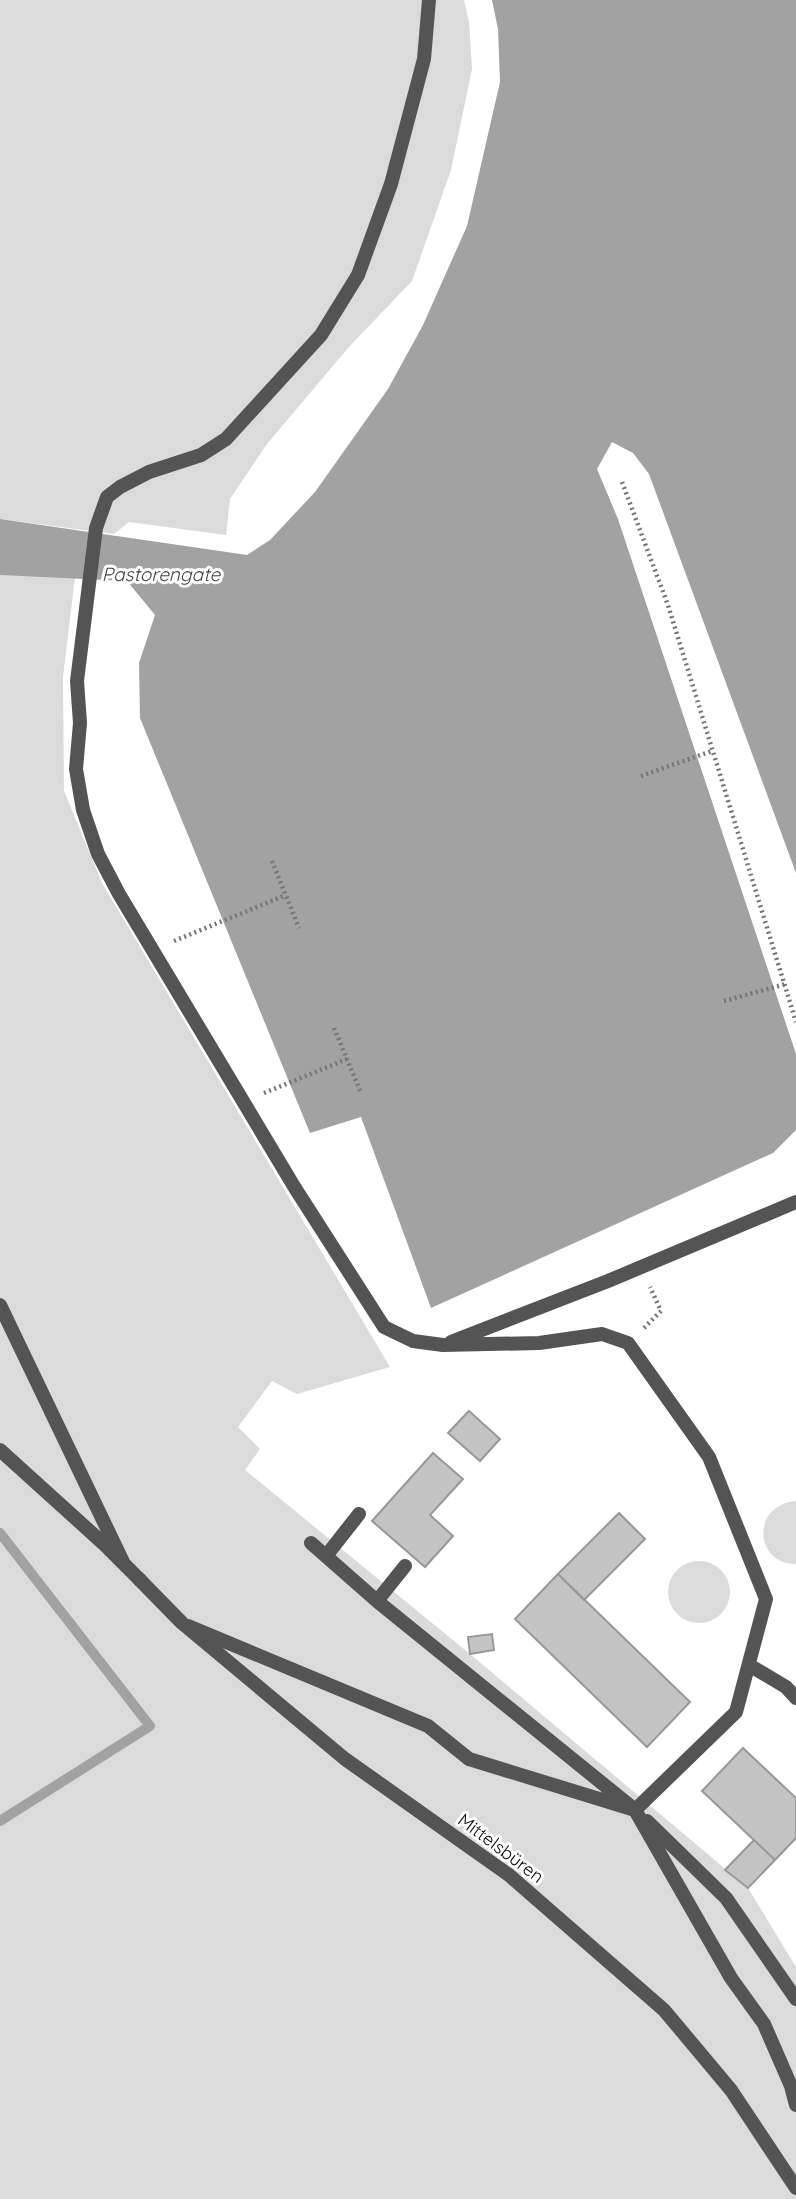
<svg xmlns="http://www.w3.org/2000/svg" width="796" height="2199" viewBox="0 0 796 2199" font-family="Quicksand,sans-serif">
<rect width="100%" height="100%" fill="#fff"/>
<path fill="#dbdbdb" d="M0,0H464L469,22L472,69L451,170L412,281L348,348L267,444L230,499L226,535L129,522L114,534L0,519Z
M0,575L75,577L63,677L64,791L102,883L390,1367L297,1394L272,1381L238,1427L260,1449L245,1470L470,1654L748,1888L796,1967V2199H0Z
M796,1501V1564C754,1564 751,1505 796,1501Z
M668 1592a31 31 0 1 1 62 0a31 31 0 1 1-62 0Z"/>
<path fill="#a2a2a2" d="M492,0H796V873L649,474L633,453L612,442L597,469L618,519L796,1054V1130L773,1153L431,1308L361,1117L310,1133L140,718L139,663L155,615L127,581L0,575V519L247,555L270,540L315,492L388,389L423,325L467,226L500,82L498,29Z"/>
<g fill="none" stroke-linecap="round" stroke-linejoin="round">
<path stroke="#a2a2a2" stroke-width="10" d="M0,1533L150,1726L0,1821"/>
</g>
<path fill="#c4c4c4" stroke="#989898" stroke-width="2" d="M469,1411L500,1439L480,1461L448,1433Z
M433,1453L463,1479L430,1515L453,1536L425,1567L372,1521Z
M619,1513L645,1539L584,1600L558,1574Z
M558,1574L690,1702L647,1747L515,1619Z
M492,1634L494,1650L470,1654L468,1637Z
M743,1748L796,1798V1838L775,1860L702,1791Z
M754,1840L775,1860L748,1888L725,1870Z"/>
<g fill="none" stroke-linecap="round" stroke-linejoin="round">
<path stroke="#767676" stroke-width="4.5" stroke-dasharray="2 3.5" stroke-linecap="butt" d="M622,482L668,605L796,1022
M641,776L712,751
M272,861L299,928
M174,941L286,895
M724,1001L786,984
M334,1028L361,1093
M264,1093L347,1059
M644,1328L661,1311L650,1287"/>
<path stroke="#545454" stroke-width="14" d="M429,0L424,59L391,184L358,275L321,335L226,439L201,455L149,472L120,487L107,497L96,528L77,681L80,723L76,769L83,810L98,854L119,894L295,1188L384,1327L413,1341L443,1345L539,1343L602,1334L628,1343L709,1457L766,1599L736,1712L635,1810
M0,1305L124,1564
M451,1342L608,1281L796,1202
M0,1450L105,1545L140,1580
M311,1543L377,1601L629,1805
M326,1556L359,1514
M377,1601L405,1566
M188,1626L428,1726L469,1759L635,1810L731,1978L764,2024L791,2086L796,2105
M749,1665L786,1687L796,1698
M647,1821L726,1898L796,1999"/>
<path stroke="#545454" stroke-width="14" d="M140,1580L182,1623L345,1759L509,1875L664,2010L731,2090L796,2188"/>
</g>
<g text-anchor="middle" dominant-baseline="central" stroke-width="6" stroke-linejoin="round" paint-order="stroke">
<g font-size="18" fill="#000" stroke="#fff">
<text transform="translate(501 1848) rotate(37)">Mittelsbüren</text>
</g>
<g font-size="19" font-style="italic" fill="#434343" stroke="#fff">
<text x="161" y="574">Pastorengate</text>
</g>
</g>
</svg>
